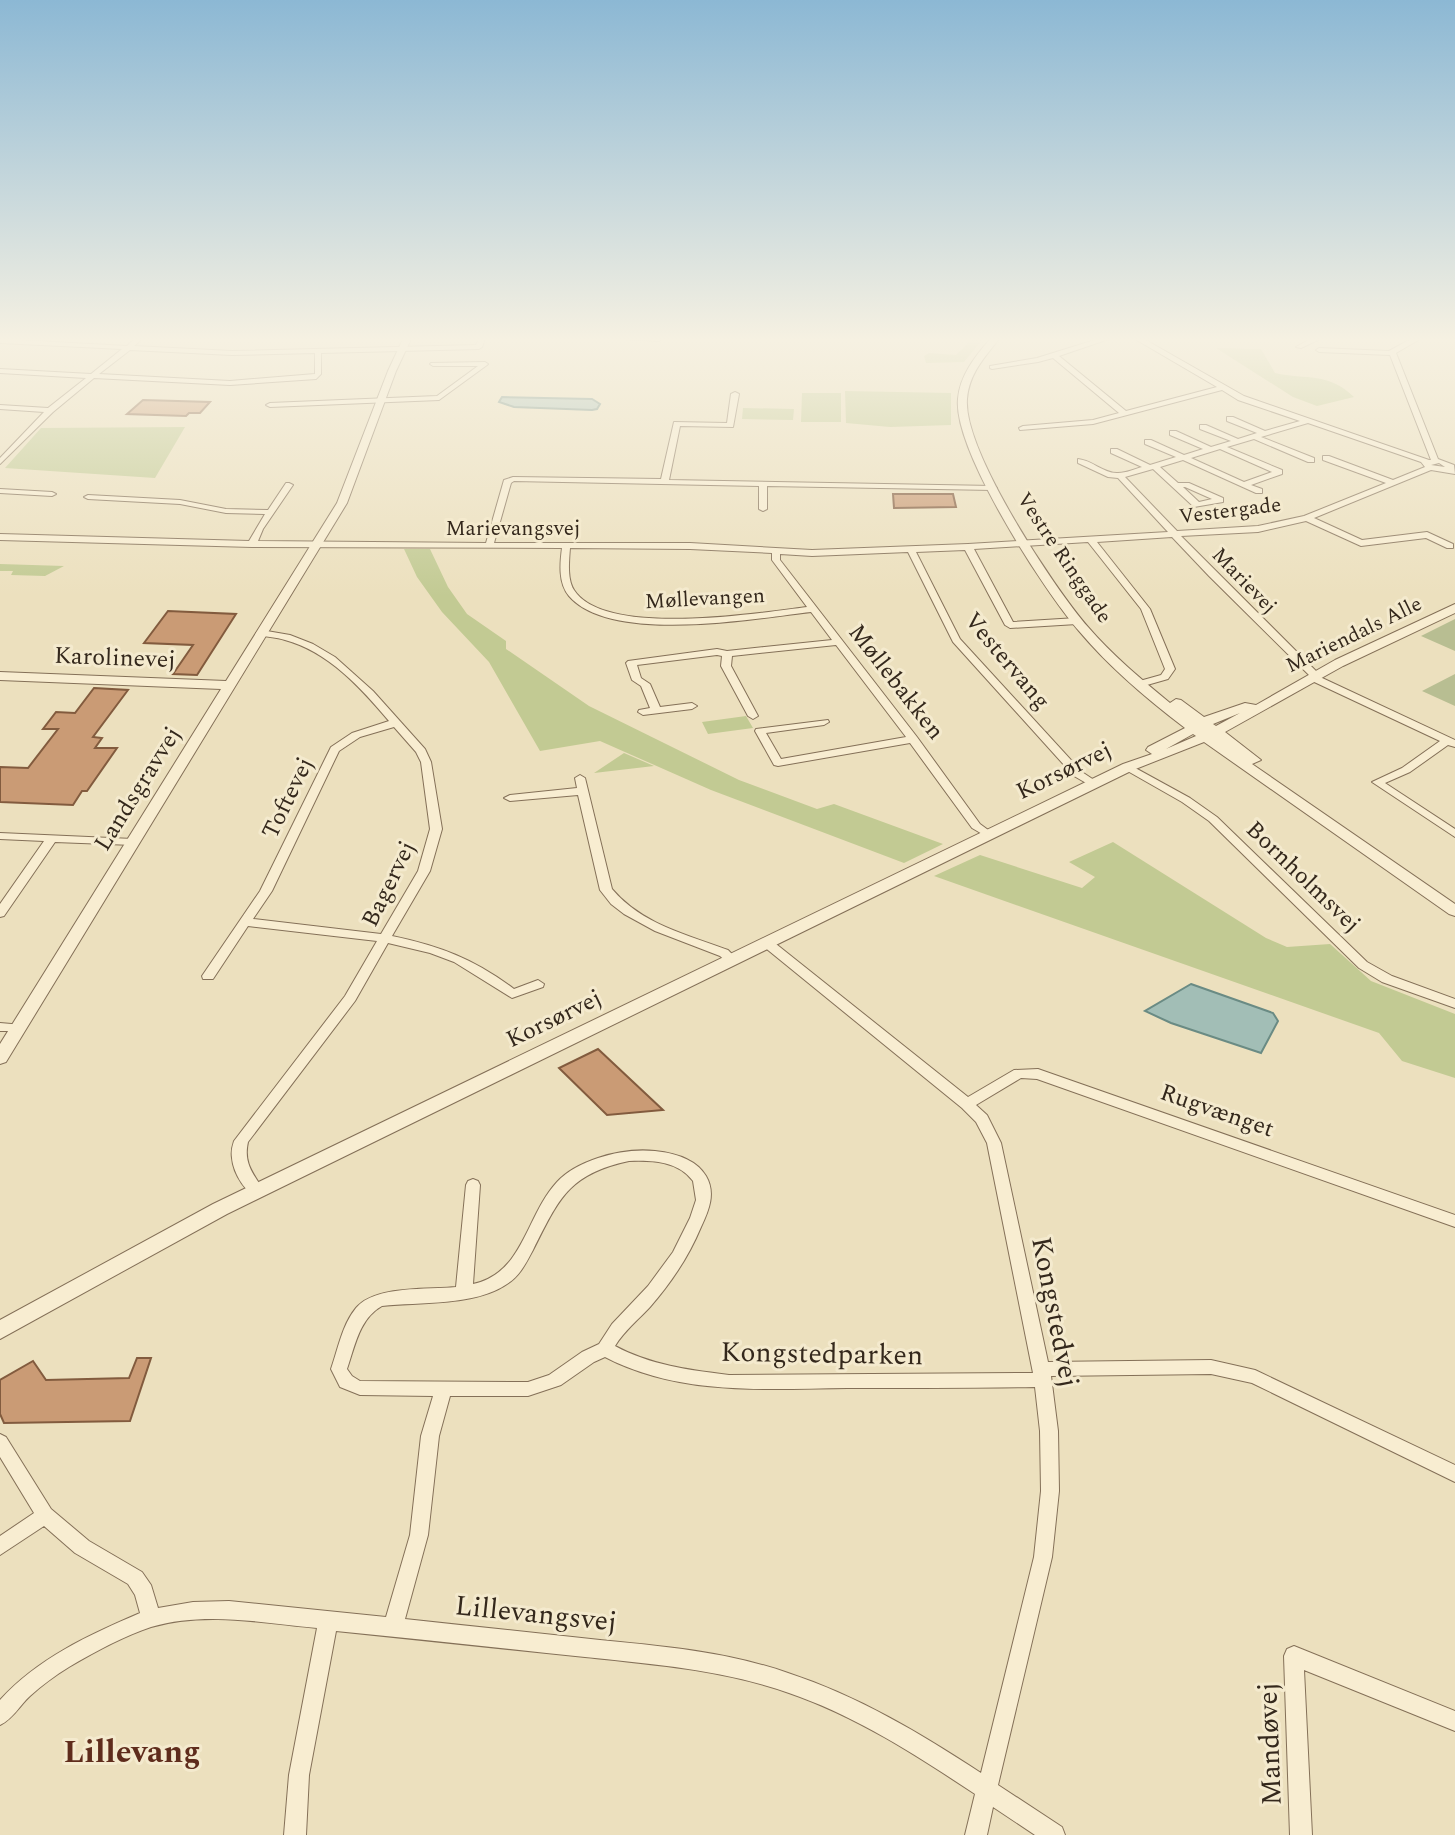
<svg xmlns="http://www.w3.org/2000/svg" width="1455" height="1835" viewBox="0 0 1455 1835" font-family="Spectral,serif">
<rect width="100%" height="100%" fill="#ece0be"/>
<path fill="#c2ca93" d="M972,339H983L964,362L926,363L924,356L929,353L956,355Z
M1216,348L1261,349L1275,373C1307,380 1328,372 1354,397L1317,406L1293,397Z
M845,391L951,393V425L890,427L846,423Z
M802,393H841V422H801Z
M743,408L794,409L793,420L742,419Z
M185,427L155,478L5,468L41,428Z
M404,549H430L448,587L467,614L506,641V649L589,706L739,780L817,809L834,804L943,844L904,863L711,790L600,741L540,751L489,662L442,612L417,577Z
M0,564L64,566L45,576L11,575L13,571H0Z
M746,716L753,728L708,734L702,722Z
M624,753L654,766L594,773Z
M1113,842L1266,938L1287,947L1330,944L1371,981L1455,1014V1078L1402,1061L1379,1033L934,876L980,855L1082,888L1095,877L1069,862Z"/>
<path fill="#b8be92" d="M1455,619V651L1421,636Z
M1455,674V706L1422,691Z"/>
<path fill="#a2beb6" stroke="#6a8b84" stroke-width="2" d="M502,397L592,399L600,404L597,409L592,410L514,407L499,402Z
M1191,984L1273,1013L1278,1021L1261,1053L1171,1023L1145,1011Z"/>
<path fill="#ca9b75" stroke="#825b3e" stroke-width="2" d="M143,400L210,402L200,413H189L186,416L127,414Z
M893,494H953L956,507L894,508Z
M168,611L236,614L197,675L173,674L193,645L144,643Z
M94,688L128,690L93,737L102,738L95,748H117L87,791H82L73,805L0,802V767L28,768L58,729H43L56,712L75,713Z
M598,1049L663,1110L607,1115L559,1068Z
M137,1358H151L130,1421L4,1423L0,1414V1380L33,1361L46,1380L129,1378Z"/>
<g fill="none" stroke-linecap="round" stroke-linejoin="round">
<defs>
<path id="minor" d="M0,339L127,346L134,339H142L134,346L232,351L476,345L479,339H485L482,347L479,349L321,353V374L316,379L230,385L94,378L53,412L0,464V458L44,412L0,409V405L48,408L86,378L0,373V369L91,374L122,349L0,343ZM130,350L232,355L315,353V374L230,381L99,374Z
M624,339H662L659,341Z
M1098,339H1109L1059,356L1126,411L1217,387L1135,339H1144L1244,396L1429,460H1431L1390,355L1319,352L1316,350L1319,348L1389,351L1411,339H1420L1396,353L1438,459L1454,465L1455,474L1431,470L1314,518L1362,540L1427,532L1453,544V548H1447L1426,538L1361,546L1306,521L1258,532L1181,536L1319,674L1320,677L1455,740V747L1448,745L1410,772L1385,783L1455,829V837L1372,782L1402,768L1440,741L1310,680L1308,678L1310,676L1209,576L1172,537L1097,542L1150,609L1175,669L1168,679L1140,687L1135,684L1136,682L1161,675L1165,669L1141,609L1088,542L974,549L1013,622L1077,618L1082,621L1077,624L1010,628L1005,625L965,550L916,552L960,639L1082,772L1097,782L1098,784L1097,786L1093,787L1074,776L953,642L908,552L812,556L780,554V560L917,737L980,824L995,835L993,837L989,838L972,828L910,743L778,766L774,765L755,731L756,729L828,720L829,722L824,725L766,733L781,759L906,737L836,645L732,656L731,666L758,716L753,719L748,716L721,666L722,656L717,655L637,665L641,678L650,684L660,707L692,703L697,706L692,709L643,715L638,712L639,710L650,708L641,686L632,680L626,663L628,661L717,649L727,651L832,640L811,612C753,619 610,644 569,596C558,583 560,563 562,548L252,547L0,540V534L249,541L265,514L226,513L180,504L88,499L84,497L88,495L180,500L226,509L268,510L286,483H289L293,485L263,529L258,541L486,543L504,480L513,477L661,479L674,422L727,423L731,394L735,392L739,394L733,427L680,426L669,480L993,486L997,488L993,490L767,486V509L763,511L759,509V486L514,481L511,483L494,543H690L812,550L968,544L1168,532L1118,478L1108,477L1078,463V459C1092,460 1104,474 1118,473C1126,473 1135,469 1142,467L1111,453V449H1117L1150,465L1176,457L1145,444V440H1151L1184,455L1203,449L1170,435V431H1176L1211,447L1231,441L1200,429V425H1206L1238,439L1257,433L1227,421V417H1233L1265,431L1300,421L1238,400L1222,390L1093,424L1020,430L1019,428L1023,426L1093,420L1119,413L1053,358L1038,362L992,369L990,368V366L1037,358ZM1308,423L1421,462L1425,467L1393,480L1329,456H1323V460L1386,483L1304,516L1258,526L1177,531L1125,477L1153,469L1194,507L1223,502V498L1189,483H1178L1160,467L1183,460L1256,493H1262V489L1251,485L1282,474V470L1227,447L1254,439L1308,462H1314V458L1261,437ZM1220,449L1272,472L1244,482L1191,458ZM1439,463L1445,467L1431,465ZM1183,487H1185L1212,499L1199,502ZM570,548L690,549L772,553V560L807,607C758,613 605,638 574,590C567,579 569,561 570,548Z
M1310,339H1320L1301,348L1296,347Z
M485,362L488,364L487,365L439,400L270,407L266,405L270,403L437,396L478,366H433L430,364L431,363Z
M0,489L52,492L56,494L52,496L0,493Z
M261,630L290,635L313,644L335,657L373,691L425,749L431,762L442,829L430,871L392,936C440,946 474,959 514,989L538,980L544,984L543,987L512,998L454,962L430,953L388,943L355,1001L248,1142C243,1164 254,1174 264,1191L262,1195C247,1199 233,1172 232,1158C231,1152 232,1147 234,1141L345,996L377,941L248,926L213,979H203L202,976L260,891L331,747L352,733L389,721C361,688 329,652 285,640C276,637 267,637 258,635L256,633ZM394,727L416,752L421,762L430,829L418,871L381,934L253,919L272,891L339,751L360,737Z
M1128,764L1190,798L1217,817L1367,962L1392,976L1455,999V1008L1382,982L1359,968L1209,821L1182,802L1124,769L1123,767Z
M580,775L585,778L612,889C641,924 688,935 728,950L738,960L736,963H728L720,956L655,931L624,914L611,904L600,890L578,795L510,801L504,798L510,795L577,788L575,778Z
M0,833L133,839L139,842L133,845L55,842L4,916L0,917V904L44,841L0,839Z
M767,939L771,940L968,1097L1014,1070L1038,1069L1455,1215V1227L1037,1079L1021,1078L976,1105L987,1115L1001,1143L1048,1362L1211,1360L1255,1370L1455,1465V1482L1252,1383L1211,1374L1051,1376L1058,1431L1059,1491L1052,1557L998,1785L1062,1827L1065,1835H1035L993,1807L987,1835H965L975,1794C916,1755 856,1716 789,1693C724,1670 653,1664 585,1657C502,1648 419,1639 336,1631L309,1775L306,1835H284L289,1775L317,1628C263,1623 205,1611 151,1627C124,1636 94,1652 69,1667C56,1675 42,1685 30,1696C20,1705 13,1719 0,1725V1700C38,1658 89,1635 140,1613L135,1595L128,1584L75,1553L44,1526L0,1555V1536L34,1513L0,1457V1434L6,1437L51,1509L89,1541L142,1572L151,1585L158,1608L193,1602L229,1601L386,1617L410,1535L421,1436L433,1396L360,1395L340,1387L331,1369C338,1349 342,1325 356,1308C375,1285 428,1290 456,1287L466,1185L468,1181L473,1179L478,1181L480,1185L473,1284C524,1273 525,1217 557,1182C568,1170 583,1163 598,1158C616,1152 636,1149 655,1151C674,1153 696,1159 706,1176C716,1193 709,1210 701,1227C689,1256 671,1283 650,1307C638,1320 624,1331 615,1346C650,1365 689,1370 729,1375L1033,1373L987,1143L976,1122L962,1108L763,946L761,943L763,940ZM629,1161C652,1160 678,1161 693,1181L696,1200L690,1218L673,1252L648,1286L612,1324L599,1344L582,1352L549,1375L528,1382L360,1381L352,1376L347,1369C355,1346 359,1319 382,1306C419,1302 476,1306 507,1284C520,1276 526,1263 533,1250C559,1199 568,1174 629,1161ZM605,1357C680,1396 765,1389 847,1388C910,1388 973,1388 1035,1387L1040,1431L1041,1491L1034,1557L981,1773C920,1733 858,1696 788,1673C728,1652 663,1646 600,1640C535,1633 470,1626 405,1619L428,1535L439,1436L450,1396H528L561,1385L594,1362Z
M0,1023L23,1025L25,1028L23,1031H0Z
M1294,1646L1455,1711V1731L1304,1670L1312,1835H1290L1284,1656L1287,1649Z"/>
<path id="tertiary" d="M403,339H411L396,371L347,503L6,1062L0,1064V1044L221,689L0,680V672L226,681L337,503L388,371Z
M990,339H999C984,358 969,374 967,399C963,450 1053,587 1088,627C1112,655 1141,679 1170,703L1176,699L1181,700L1204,717L1245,703L1256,705L1335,660L1455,604V613L1343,666L1225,732L1261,760L1252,764L1455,904V916L1449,914L1204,742L1133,770L227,1214L0,1339V1320L213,1204L1123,764L1152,754L1146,750L1148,747L1185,728C1147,699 1110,668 1079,631C1044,591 953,450 958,399C960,375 975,357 990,339ZM1240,713L1216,726L1213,724ZM1193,734L1196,736L1166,749Z"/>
</defs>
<use href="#minor" stroke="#847058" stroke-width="2"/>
<use href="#tertiary" stroke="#847058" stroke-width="2"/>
<use href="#minor" fill="#f8edd1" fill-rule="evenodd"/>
<use href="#tertiary" fill="#f8edd1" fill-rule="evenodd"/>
</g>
<linearGradient id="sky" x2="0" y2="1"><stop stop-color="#8cb8d4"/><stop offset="0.57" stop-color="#f6f1e2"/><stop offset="1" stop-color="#f6f1e2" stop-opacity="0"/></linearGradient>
<rect width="1455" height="596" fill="url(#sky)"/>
<g text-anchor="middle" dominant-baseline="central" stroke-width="6" stroke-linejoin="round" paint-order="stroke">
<g font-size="21" fill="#34281c" stroke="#f4eace">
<text transform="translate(1230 511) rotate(-7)">Vestergade</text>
<text x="513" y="529">Marievangsvej</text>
<text transform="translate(1064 558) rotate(56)">Vestre Ringgade</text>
<text transform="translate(1244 581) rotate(46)">Marievej</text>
<text transform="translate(705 599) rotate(-3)">Møllevangen</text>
<text transform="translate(1354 635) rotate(-26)">Mariendals Alle</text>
</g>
<g font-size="24" fill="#34281c" stroke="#f4eace">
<text transform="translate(115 658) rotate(2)">Karolinevej</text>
<text transform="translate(1007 661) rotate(50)">Vestervang</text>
<text transform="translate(896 682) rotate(52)">Møllebakken</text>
<text transform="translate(1064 771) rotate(-26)">Korsørvej</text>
<text transform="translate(138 789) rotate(-58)">Landsgravvej</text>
<text transform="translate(288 798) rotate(-64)">Toftevej</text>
<text transform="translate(1303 877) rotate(44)">Bornholmsvej</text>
<text transform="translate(389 884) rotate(-64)">Bagervej</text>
<text transform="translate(554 1019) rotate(-26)">Korsørvej</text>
<text transform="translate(1217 1111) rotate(19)">Rugvænget</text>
</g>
<g font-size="28" fill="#34281c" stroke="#f4eace">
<text transform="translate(1055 1312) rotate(79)">Kongstedvej</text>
<text transform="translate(822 1354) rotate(1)">Kongstedparken</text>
<text transform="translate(536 1614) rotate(6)">Lillevangsvej</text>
<text transform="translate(1270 1744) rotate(-92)">Mandøvej</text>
</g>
<g font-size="32" font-weight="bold" fill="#5f2c1c" stroke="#f4eace">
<text x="132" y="1752">Lillevang</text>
</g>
</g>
</svg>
